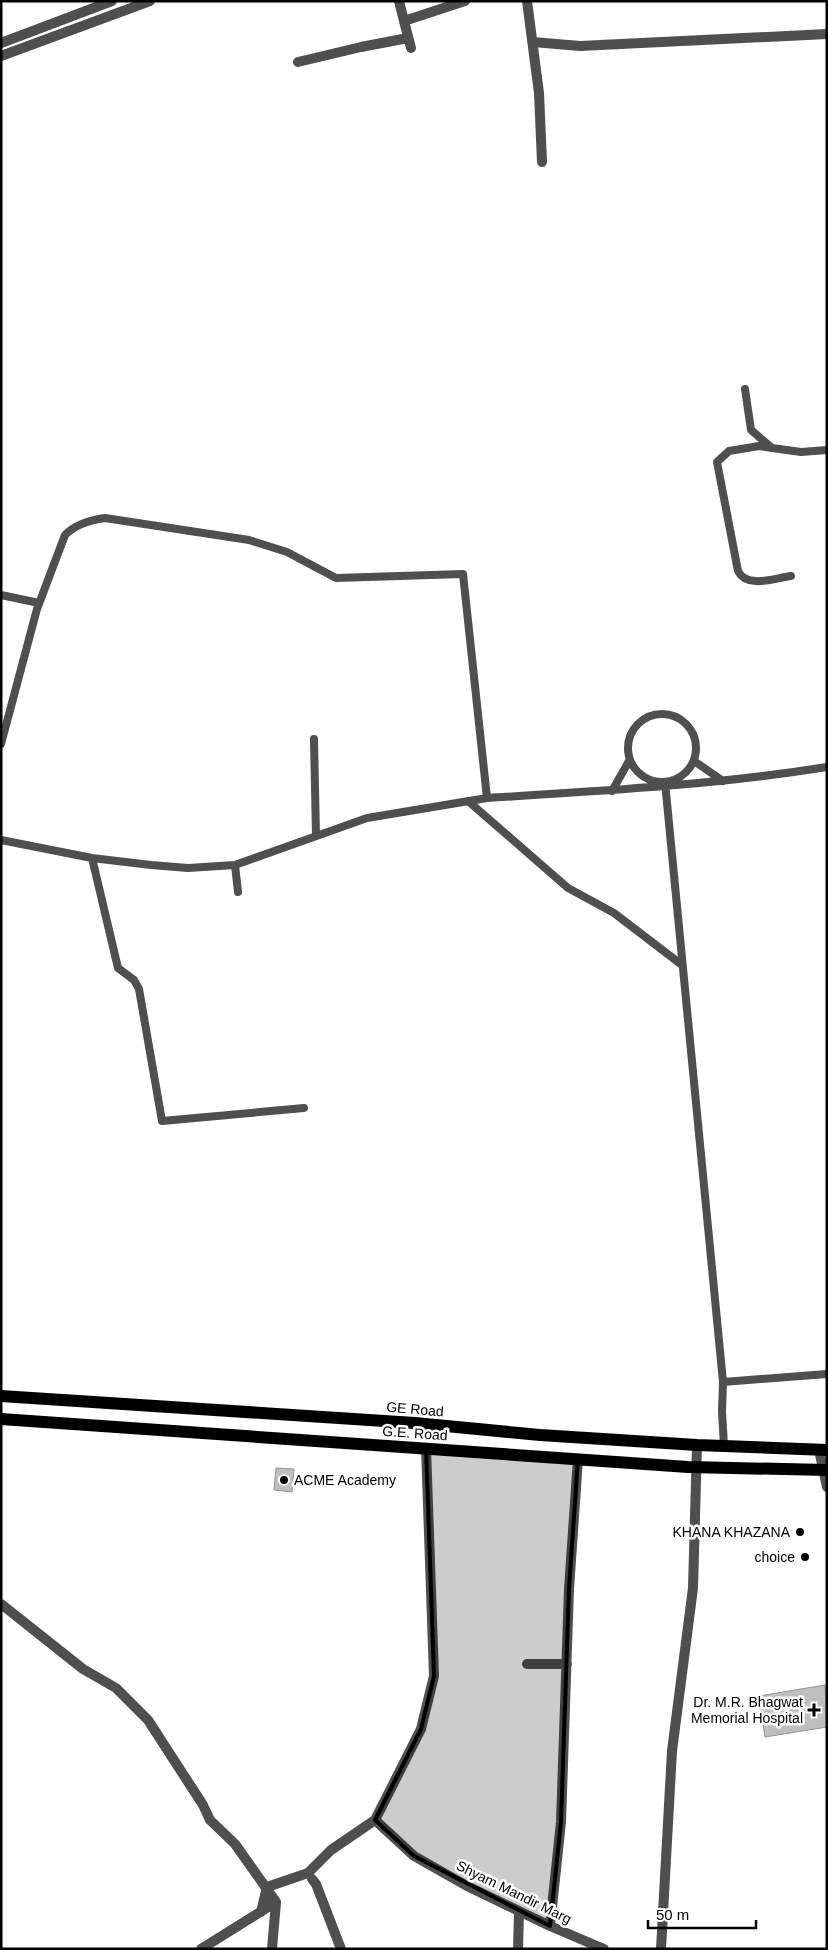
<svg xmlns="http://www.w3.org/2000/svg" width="828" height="1950" viewBox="0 0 828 1950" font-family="Arial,sans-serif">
<rect width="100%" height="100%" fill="#fff"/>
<path fill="#bfbfbf" stroke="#939393" d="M276,1468L294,1469L292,1492L274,1490Z
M825,1685L827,1727L765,1737L759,1696Z"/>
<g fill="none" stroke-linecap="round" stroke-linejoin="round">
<path stroke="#4f4f4f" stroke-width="8" d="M745,389L751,430L772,448L801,452L827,450
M772,448L759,446L729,451L717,462L738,571C747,589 775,578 791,576
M1,595L39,603
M628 748a34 34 0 1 1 68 0a34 34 0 1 1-68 0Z
M314,739L316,836
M1,744L37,609L65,535C76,524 89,520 105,518L249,540L287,552L336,578L463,574L487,798C601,791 714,785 827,767
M694,761L723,781
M665,782L723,1382L722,1412L724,1446
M612,791L629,761
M468,801L568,888L614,913L682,965
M1,840L92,858L151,865L188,868L235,865L367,818L487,798
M92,858L118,968L134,980L139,989L162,1121L304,1108
M235,865L238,892
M723,1382L827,1374"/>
<path stroke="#4f4f4f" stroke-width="10" d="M399,1L404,21
M527,1L539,93L542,162
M533,42L580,46L827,34
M411,48L404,21L465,1
M298,62L361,47L408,38
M819,1450L827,1487
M1,1604L83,1669L116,1688L148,1720L203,1805L210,1820L235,1844L276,1902L201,1949
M527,1664H567
M375,1820L414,1856L467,1886L550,1926L604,1949
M312,1879L316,1884L341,1949
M261,1912L267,1887L308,1873L331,1850L375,1820L421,1729L434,1676L426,1448
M550,1926L561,1822L569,1589L578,1459
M272,1949L276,1902
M518,1949L519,1912
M661,1949L672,1751L693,1588L697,1445"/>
<path stroke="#4f4f4f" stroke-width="10" d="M1,43L112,1
M1,56L150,1"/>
<path stroke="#000" stroke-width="12" d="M1,1396L415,1423L540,1435L697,1445L827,1450
M1,1419L688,1467L827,1470"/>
</g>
<path fill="#000" fill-opacity="0.2" stroke="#000" stroke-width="4" stroke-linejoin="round" d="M426,1448L578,1459L569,1589L561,1822L550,1926L414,1856L375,1820L421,1729L434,1676Z"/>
<g fill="#000" stroke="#fff" stroke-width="2">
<circle cx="284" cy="1480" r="5"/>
<circle cx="800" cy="1532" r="5"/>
<circle cx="805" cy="1557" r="5"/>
<path d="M811.5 1702.5h5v5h5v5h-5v5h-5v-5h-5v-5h5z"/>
</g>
<g text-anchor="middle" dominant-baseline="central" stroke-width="5" stroke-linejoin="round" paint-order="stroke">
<g font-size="14" fill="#000" stroke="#fff">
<text transform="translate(415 1409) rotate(5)">GE Road</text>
<text transform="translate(415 1433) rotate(4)">G.E. Road</text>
<text transform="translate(514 1892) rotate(26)">Shyam Mandir Marg</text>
</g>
<g font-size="14" fill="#000" stroke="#fff" text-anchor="end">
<text x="294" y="1480" text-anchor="start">ACME Academy</text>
<text x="790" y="1532">KHANA KHAZANA</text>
<text x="795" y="1557">choice</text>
<text x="803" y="1702">Dr. M.R. Bhagwat<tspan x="803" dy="16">Memorial Hospital</tspan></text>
</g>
</g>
<rect width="828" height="1950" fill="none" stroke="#000000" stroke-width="5"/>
<path d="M648 1920v8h108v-8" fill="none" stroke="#000000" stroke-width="2.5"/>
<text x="656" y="1920" font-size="15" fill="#000000" stroke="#ffffff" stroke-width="4" paint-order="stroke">50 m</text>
</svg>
